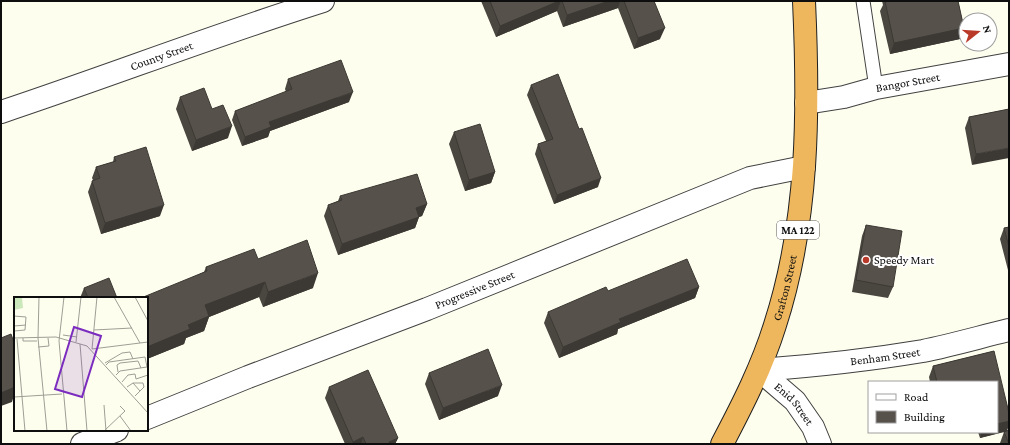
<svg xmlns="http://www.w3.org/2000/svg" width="1010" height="445" viewBox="0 0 1010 445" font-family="'Crimson Pro',serif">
<rect width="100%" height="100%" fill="#fefeef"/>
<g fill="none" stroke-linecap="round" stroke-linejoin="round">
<defs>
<path id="lane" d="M863,1L876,88"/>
<g id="street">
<path id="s1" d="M806,103L844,97L876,88L1009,64"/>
<path id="s2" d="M1,112C109,76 215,35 323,1"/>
<path id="s3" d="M759,370C814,366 869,360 923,351C952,345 980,337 1009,330"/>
<path id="s4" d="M759,370L795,401L813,427L820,444"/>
<path id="s5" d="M147,418L248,377L427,309L750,178L804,167"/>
<path d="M82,444L117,430"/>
</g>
<g id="highway">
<path id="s6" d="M722,444C742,406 762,367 775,325C809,220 809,110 804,1"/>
</g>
</defs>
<use href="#lane" stroke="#414141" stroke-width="15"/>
<use href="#street" stroke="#414141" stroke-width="24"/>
<use href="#highway" stroke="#1f1f1f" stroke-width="24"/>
<use href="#lane" stroke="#fff" stroke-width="13"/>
<use href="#street" stroke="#fff" stroke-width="22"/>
<use href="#highway" stroke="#efb75d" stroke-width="22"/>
</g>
<path fill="#4a4640" d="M481,1H654L660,39L634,49L618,8L563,27L557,11L496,37Z
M882,1H958L964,28L960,39L890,54L880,11L883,5Z
M288,79L349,102L270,131L268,137L242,146L232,120L235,111L286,92L285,89Z
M531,85L579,129L598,187L554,204L535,154L538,144L546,141L527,95Z
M180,97L212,109L228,138L192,151L176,109Z
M1009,109L972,165L965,128L969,117Z
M454,132L495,172L491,183L465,191L449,144Z
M114,157L160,216L101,234L88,192L92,181L93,180L92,178L96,167L113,162Z
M340,196L427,204L422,216L419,217L415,228L338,255L324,216L328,205L338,201Z
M866,225L893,287L888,298L852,292L862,236Z
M1009,227V274L1000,239L1004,228Z
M258,259L313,288L263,307L259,297L209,317L204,331L186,338L184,344L147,359V298L204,272L206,267Z
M699,287L695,298L618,329L617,334L559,358L544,323L548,312Z
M84,288L117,298H80Z
M994,351L1007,431L1009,444H1000V443L1004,432L980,438L978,432H997V382H930L929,377L933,366Z
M429,373L498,396L439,420L425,384Z
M329,387L398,438L395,444H345L325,398Z"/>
<path fill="#3c3934" d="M559,1H561L557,11L496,37L500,26Z
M609,1H620L618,8L563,27L567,15Z
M665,28L660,39L634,49L638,38Z
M964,28L960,39L890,54L894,43Z
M353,92L349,102L270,131L268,137L242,146L245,137L269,122Z
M232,126L228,138L192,151L196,140Z
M1009,148V158L972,165L976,154Z
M495,172L491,183L465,191L469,180Z
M601,178L598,187L554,204L557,195Z
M427,204L422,216L412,219L416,208Z
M164,205L160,216L101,234L105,223Z
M419,217L415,228L338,255L342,244Z
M318,273L313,288L263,307L268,292Z
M265,282L259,297L209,317L204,331L186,338L184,344L147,359V347L188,325L205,305Z
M699,287L695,298L618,329L617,334L559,358L563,347L619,319Z
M15,379V392L12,402L1,406V393Z
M502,385L498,396L439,420L443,408Z
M1009,421V425L1007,431L980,438L982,432H997V424Z
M363,437L361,444H352L353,442Z
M398,438L395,444H389V442Z"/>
<path fill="#56514b" stroke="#3c3934" d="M490,1H559L500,26Z
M562,1H609L567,15Z
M624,1H654L665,28L638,38Z
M885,1H958L964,28L894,43Z
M341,60L353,92L269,122L271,127L245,137L235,111L292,89L288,79Z
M558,74L579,129L582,128L601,178L557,195L538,144L553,139L531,85Z
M204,88L212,109L223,105L232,126L196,140L180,97Z
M1009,109V148L976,154L969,117Z
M480,124L495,172L469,180L454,132Z
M146,147L164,205L105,223L92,181L100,178L96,167L116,161L114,157Z
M417,174L427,204L416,208L419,217L342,244L328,205L342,200L340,196Z
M866,225L902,231L893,287L856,280Z
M1009,227V247L1004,228Z
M307,240L318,273L268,292L265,282L205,305L209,316L188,325L190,329L147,347V298H141L207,271L206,267L254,249L258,259Z
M687,259L699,287L619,319L621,322L563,347L548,312L606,287L608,291Z
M109,278L117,298H88L84,288Z
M11,334L15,345V379H14L15,387L1,393V338Z
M488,349L502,385L443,408L429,373Z
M994,351L1009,413V421L997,424V382H937L933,366Z
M368,370L398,438L389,442L390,444H366L363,437L353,442L329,387Z
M1009,430V444L1004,432Z"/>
<circle fill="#ba3a2a" stroke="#fff" stroke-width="1.5" cx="866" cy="260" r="4"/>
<g text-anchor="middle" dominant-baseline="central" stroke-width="4" stroke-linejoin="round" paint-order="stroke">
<rect fill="#fff" stroke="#565656" stroke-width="1" x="777" y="221" width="42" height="18" rx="3"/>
<g font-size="11" font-weight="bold" fill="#0e0e0e">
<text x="798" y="230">MA 122</text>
</g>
<g font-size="12" fill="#0e0e0e" stroke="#fff">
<text stroke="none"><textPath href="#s2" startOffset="170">County Street</textPath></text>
<text stroke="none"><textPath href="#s1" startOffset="104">Bangor Street</textPath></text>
<text stroke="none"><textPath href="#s6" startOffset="169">Grafton Street</textPath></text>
<text stroke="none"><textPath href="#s5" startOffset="352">Progressive Street</textPath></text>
<text stroke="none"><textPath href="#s3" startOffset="127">Benham Street</textPath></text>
<text stroke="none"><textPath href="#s4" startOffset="49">Enid Street</textPath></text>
</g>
<g font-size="12" fill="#0e0e0e" stroke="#fff" text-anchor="start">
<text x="874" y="260">Speedy Mart</text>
</g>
</g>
<g transform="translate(14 297)">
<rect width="134" height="134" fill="#fefeef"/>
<path d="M0,0H8L9,11L0,13Z" fill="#cbe8ba"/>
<path fill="none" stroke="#9e9e95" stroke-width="1" d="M25,0L24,41L33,134M50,0L45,44L53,134M100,0L126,46M121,0L134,24M0,19L12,20L11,33L0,34M0,29L12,28M80,33L118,31M49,38L63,40M0,41L42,40L73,49L134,116M9,41V44H23M3,42L11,134M62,45L67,0M66,47L73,134M24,50L35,49L34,41M78,52L134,45M78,52L83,0M91,66L108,56L116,55L119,62M92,68L95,65L131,60L133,70L106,74L102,78M104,75L103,68L106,66L124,64L127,71M108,85L114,78L121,77L122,82L134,78M119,86H129L130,90L126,94M113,90L119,86L126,94L121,99M0,100L48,97M90,108L92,134M106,119L117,134M90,134L111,114L106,109"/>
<path fill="#7b2cbf" fill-opacity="0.15" stroke="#7b2cbf" stroke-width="2" d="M60,30L87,39L68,100L41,92Z"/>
<rect width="134" height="134" fill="none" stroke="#0e0e0e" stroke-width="2"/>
</g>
<rect width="1010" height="445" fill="none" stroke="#0e0e0e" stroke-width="4"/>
<rect x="868" y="381" width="130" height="52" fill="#ffffff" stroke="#9f9f9f"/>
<rect x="876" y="394" width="20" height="6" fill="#ffffff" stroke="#9f9f9f"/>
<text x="904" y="401" font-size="12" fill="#0e0e0e">Road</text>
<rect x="876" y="411" width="20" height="12" fill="#56514b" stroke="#9f9f9f"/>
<text x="904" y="421" font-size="12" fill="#0e0e0e">Building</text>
<g transform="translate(978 32) rotate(73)"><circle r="19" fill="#ffffff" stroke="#9f9f9f"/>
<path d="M0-3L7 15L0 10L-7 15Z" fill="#ba3a2a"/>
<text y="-6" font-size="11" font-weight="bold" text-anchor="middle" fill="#0e0e0e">N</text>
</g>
</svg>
